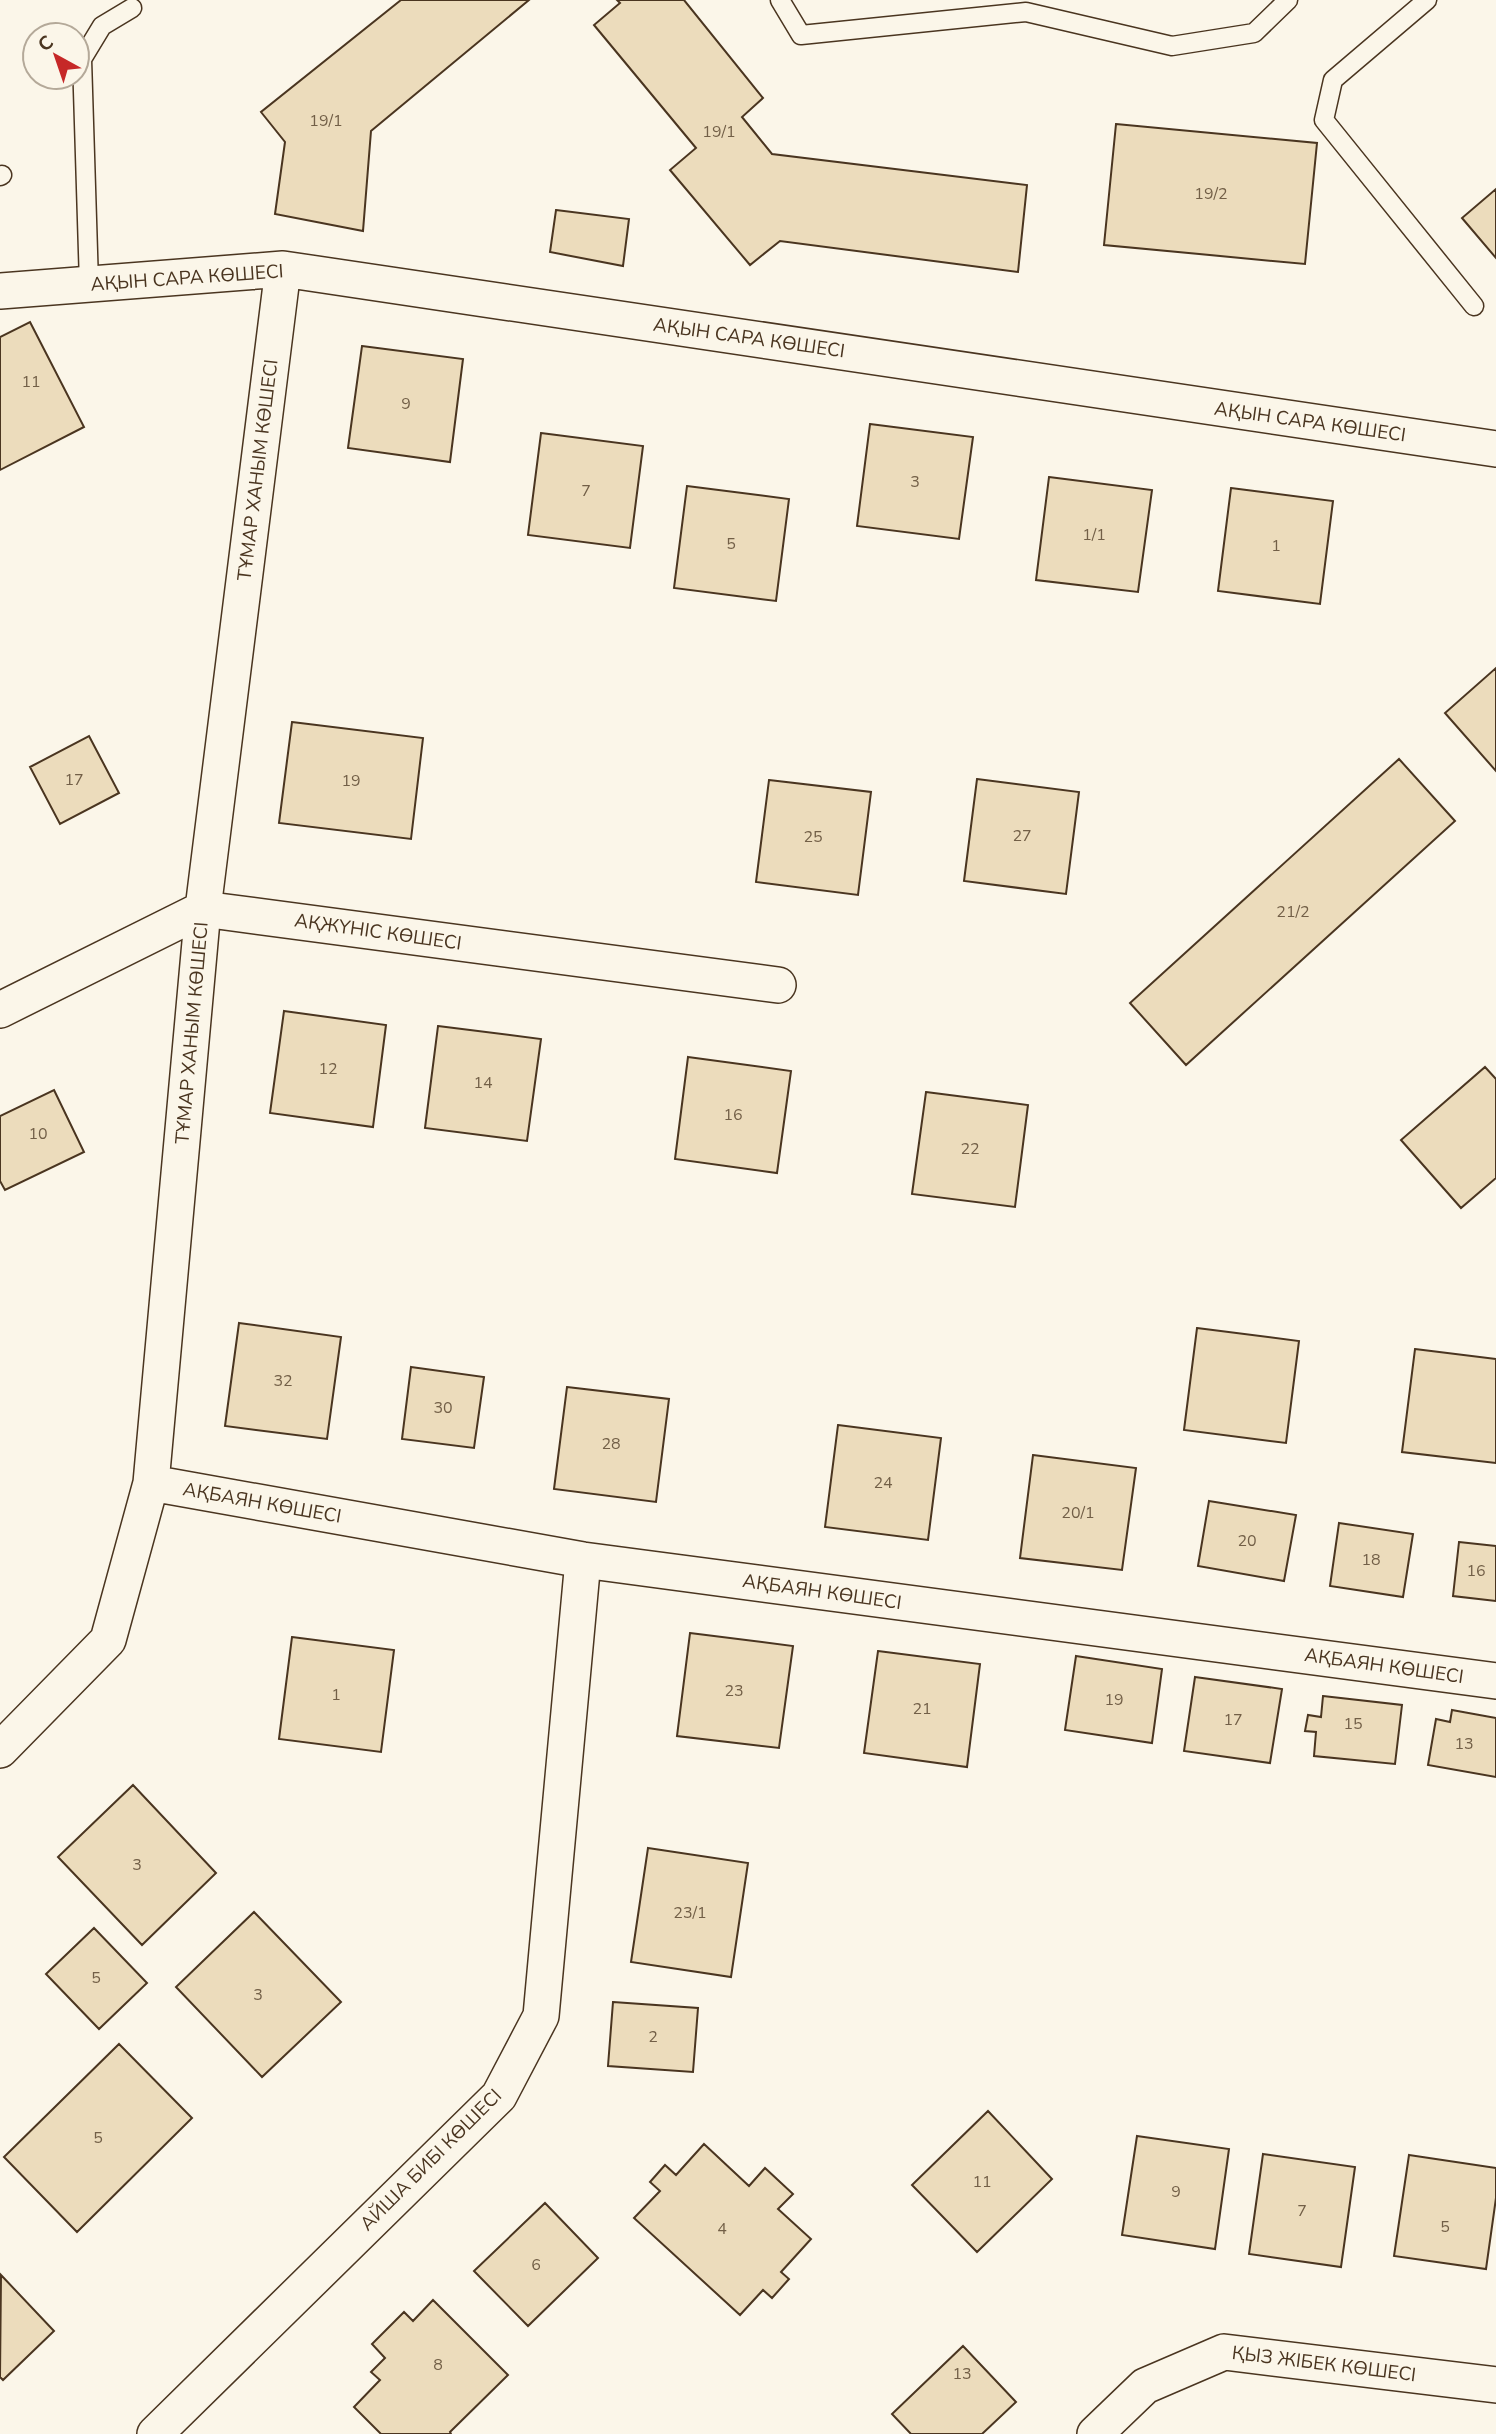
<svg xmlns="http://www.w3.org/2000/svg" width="1496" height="2434" viewBox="0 0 1496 2434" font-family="'Nunito Sans',sans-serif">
<rect width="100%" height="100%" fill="#fbf6e9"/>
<path fill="#ecdcbc" stroke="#4a3520" stroke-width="2" d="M401,0H529L371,131L363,231L275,214L285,142L261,112Z
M617,0H684L763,98L742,117L772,154L1027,185L1018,272L780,241L750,265L670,170L696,148L594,25L620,3Z
M1116,124L1317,143L1305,264L1104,245Z
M1496,189V258L1462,218Z
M556,210L629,219L623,266L550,252Z
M30,322L84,427L0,470V337Z
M362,346L463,359L450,462L348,448Z
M870,424L973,437L959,539L857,526Z
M541,433L643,446L630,548L528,535Z
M1049,477L1152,490L1138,592L1036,580Z
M687,486L789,499L776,601L674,588Z
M1231,488L1333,501L1320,604L1218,591Z
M1496,668V771L1445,713Z
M292,722L423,738L411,839L279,823Z
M89,736L119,793L60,824L30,767Z
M1399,759L1455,821L1186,1065L1130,1003Z
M977,779L1079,792L1066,894L964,881Z
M769,780L871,792L858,895L756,882Z
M284,1011L386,1025L373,1127L270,1113Z
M438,1026L541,1039L527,1141L425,1128Z
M688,1057L791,1071L777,1173L675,1159Z
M1485,1067L1496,1079V1178L1461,1208L1401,1140Z
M54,1090L84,1152L5,1190L0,1181V1116Z
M926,1092L1028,1105L1015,1207L912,1194Z
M239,1323L341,1337L327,1439L225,1426Z
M1197,1328L1299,1341L1286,1443L1184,1430Z
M1415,1349L1496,1359V1463L1402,1452Z
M411,1367L484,1377L474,1448L402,1439Z
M567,1387L669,1399L656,1502L554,1489Z
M838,1425L941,1438L928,1540L825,1527Z
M1033,1455L1136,1468L1122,1570L1020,1558Z
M1209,1501L1296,1515L1284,1581L1198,1566Z
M1339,1523L1413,1534L1403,1597L1330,1586Z
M1459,1542L1496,1546V1601L1453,1596Z
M690,1633L793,1646L779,1748L677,1736Z
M292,1637L394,1650L381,1752L279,1739Z
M878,1651L980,1664L967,1767L864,1753Z
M1076,1656L1162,1669L1152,1743L1065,1730Z
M1195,1677L1282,1689L1270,1763L1184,1751Z
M1323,1696L1402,1705L1395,1764L1314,1756L1316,1732L1305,1731L1308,1715L1321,1717Z
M1452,1710L1496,1718V1777L1428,1765L1436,1719L1450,1722Z
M133,1785L216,1873L142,1945L58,1857Z
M648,1848L748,1863L731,1977L631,1962Z
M254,1912L341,2002L262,2077L176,1987Z
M94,1928L147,1983L99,2029L46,1974Z
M613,2002L698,2008L693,2072L608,2066Z
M119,2044L192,2118L77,2232L4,2157Z
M988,2111L1052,2179L977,2252L912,2185Z
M1137,2136L1229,2149L1215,2249L1122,2235Z
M704,2144L749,2186L765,2168L793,2194L778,2209L811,2239L781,2272L789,2279L772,2298L763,2290L740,2315L634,2218L660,2191L650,2182L665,2165L676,2175Z
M1263,2154L1355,2167L1341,2267L1249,2254Z
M1409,2155L1496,2168V2198L1486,2269L1394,2256Z
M545,2203L598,2258L528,2326L474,2271Z
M1,2275L54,2331L3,2380L0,2377Z
M433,2300L508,2375L450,2432L451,2434H381L354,2407L380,2380L371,2372L385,2358L372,2344L404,2312L413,2321Z
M963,2346L1016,2402L982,2434H911L892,2414Z"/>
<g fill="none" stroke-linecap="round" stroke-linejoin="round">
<defs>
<path id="service" d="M780,0L801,35L1026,12L1172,46L1254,33L1288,0
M1427,0L1333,80L1324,120L1474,306
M0,176L2,175
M89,284L82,59L102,26L132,8"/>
<path id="minor" d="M0,291L283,269L1496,449
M0,1010L203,909L778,985
M151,1483L583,1560L1496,1681
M0,1750L108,1640L151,1483L203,909L283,269
M155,2434L499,2096L541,2016L583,1560
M1095,2434L1145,2386L1224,2352L1496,2385"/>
</defs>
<use href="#service" stroke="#4a3520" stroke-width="21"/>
<use href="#minor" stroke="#4a3520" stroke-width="38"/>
<use href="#service" stroke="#fbf6e9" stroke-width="18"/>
<use href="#minor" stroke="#fbf6e9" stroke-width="35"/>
</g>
<g text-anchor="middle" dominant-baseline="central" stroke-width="5" stroke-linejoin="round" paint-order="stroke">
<g font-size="16" fill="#725f47">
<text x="326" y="121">19/1</text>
<text x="719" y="132">19/1</text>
<text x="1211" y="194">19/2</text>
<text x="31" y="382">11</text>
<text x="406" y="404">9</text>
<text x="915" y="482">3</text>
<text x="586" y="491">7</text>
<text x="1094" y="535">1/1</text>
<text x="731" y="544">5</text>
<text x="1276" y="546">1</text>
<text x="74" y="780">17</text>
<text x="351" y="781">19</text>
<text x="1022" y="836">27</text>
<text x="813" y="837">25</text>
<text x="1293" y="912">21/2</text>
<text x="328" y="1069">12</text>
<text x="483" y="1083">14</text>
<text x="733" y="1115">16</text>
<text x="38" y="1134">10</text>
<text x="970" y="1149">22</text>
<text x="283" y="1381">32</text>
<text x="443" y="1408">30</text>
<text x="611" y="1444">28</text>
<text x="883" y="1483">24</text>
<text x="1078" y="1513">20/1</text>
<text x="1247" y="1541">20</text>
<text x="1371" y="1560">18</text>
<text x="1476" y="1571">16</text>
<text x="734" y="1691">23</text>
<text x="336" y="1695">1</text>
<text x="1114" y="1700">19</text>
<text x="922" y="1709">21</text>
<text x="1233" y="1720">17</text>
<text x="1353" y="1724">15</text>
<text x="1464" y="1744">13</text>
<text x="137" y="1865">3</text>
<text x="690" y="1913">23/1</text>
<text x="96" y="1978">5</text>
<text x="258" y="1995">3</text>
<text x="653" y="2037">2</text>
<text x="98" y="2138">5</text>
<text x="982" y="2182">11</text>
<text x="1176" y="2192">9</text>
<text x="1302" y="2211">7</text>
<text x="1445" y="2227">5</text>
<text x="722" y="2229">4</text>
<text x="536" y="2265">6</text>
<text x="438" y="2365">8</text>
<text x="962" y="2374">13</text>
</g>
<g font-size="19" fill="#4a3520" stroke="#fbf6e9">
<text transform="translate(187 278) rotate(-4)">АҚЫН САРА КӨШЕСІ</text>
<text transform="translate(749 338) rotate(8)">АҚЫН САРА КӨШЕСІ</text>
<text transform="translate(1310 422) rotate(8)">АҚЫН САРА КӨШЕСІ</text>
<text transform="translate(258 470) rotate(-83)">ТҰМАР ХАНЫМ КӨШЕСІ</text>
<text transform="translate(378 932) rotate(8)">АҚЖҮНІС КӨШЕСІ</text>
<text transform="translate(192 1033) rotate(-85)">ТҰМАР ХАНЫМ КӨШЕСІ</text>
<text transform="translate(262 1503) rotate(10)">АҚБАЯН КӨШЕСІ</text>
<text transform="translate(822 1592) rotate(8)">АҚБАЯН КӨШЕСІ</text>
<text transform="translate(1384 1666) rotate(8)">АҚБАЯН КӨШЕСІ</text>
<text transform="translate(431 2160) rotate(-45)">АЙША БИБІ КӨШЕСІ</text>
<text transform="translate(1324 2364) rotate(7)">ҚЫЗ ЖІБЕК КӨШЕСІ</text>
</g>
</g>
<g transform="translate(56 56) rotate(320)"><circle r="33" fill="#fbf6e9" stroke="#b4a999" stroke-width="2"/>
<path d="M0-5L12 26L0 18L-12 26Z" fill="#c62828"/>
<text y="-10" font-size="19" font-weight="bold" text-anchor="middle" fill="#4a3520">С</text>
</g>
</svg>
